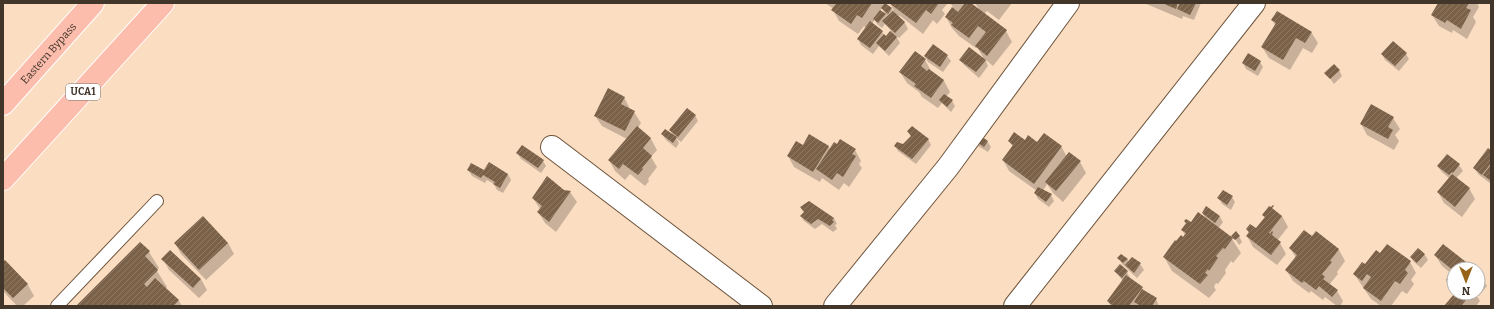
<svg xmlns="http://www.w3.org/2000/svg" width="1494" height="309" viewBox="0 0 1494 309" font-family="Bitter,serif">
<defs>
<pattern id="building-hatch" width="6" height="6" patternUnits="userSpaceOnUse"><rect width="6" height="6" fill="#7b6148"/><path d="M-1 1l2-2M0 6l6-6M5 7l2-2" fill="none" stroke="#8e7a66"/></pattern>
</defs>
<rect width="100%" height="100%" fill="#fbddc1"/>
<path fill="#0003" fill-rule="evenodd" d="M825,3H886L885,4L894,11L890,3H948L942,10L945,14L937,24L933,20L923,34L899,15L898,17L905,23L908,29L899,38L896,36L900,43L889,56L879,46L873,54L861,45L858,39L866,28L864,26L858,34L839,21L833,10L834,9ZM882,8L886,16L880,11ZM875,19L877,24L882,28L885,24L891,31L886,37L882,32L872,24Z
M950,3H969L980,11L975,3H1012L999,20L987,11L984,14L1006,31L1012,42L993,66L985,59L988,66L979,78L964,65L960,60L984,59L977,47L976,48L959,36L952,28L946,17L953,7Z
M1144,3H1201L1194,20L1183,16L1182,19Z
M1440,3H1477L1479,7L1473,17L1476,22L1467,39L1453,30L1452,33L1439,26L1432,15Z
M1272,20L1311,32L1318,43L1312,53L1303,48L1290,70L1269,58L1262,47L1275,25Z
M1382,54H1406L1409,59L1399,71L1385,60Z
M925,56H947L951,61L943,72L928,62Z
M925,60L931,71L944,81L950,92L946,97L952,101L955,106L951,112L942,103L938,108L922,97L919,92L907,83L900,72Z
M1260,62L1263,67L1258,76L1246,69L1243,63Z
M1339,70L1342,76L1334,84L1326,73Z
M624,97L630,109L634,112L641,123L638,128L651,139L657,150L651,157L657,167L648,179L649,181L645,186L630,174L625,180L615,171L609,160L627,139L602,126L595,116Z
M695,115L698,121L681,142L676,138L679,143L676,148L666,140L662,134L674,136L670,130Z
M1393,118L1400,129L1395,135L1399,141L1394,150L1367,135L1361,124Z
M908,131L928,139L931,145L916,164L898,151L895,146L903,145L911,136Z
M809,136L829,147L830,150H855L861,161L859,164L862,168L849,187L844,183L839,190L822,178L820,182L794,167L788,156L803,146Z
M975,140L987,141L991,147L988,152L978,146Z
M1009,141H1025L1061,146L1067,157L1080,162L1086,173L1063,202L1053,193L1047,184L1043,191L1051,195L1054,201L1049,207L1038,199L1035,193L1037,191L1009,171L1003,160L1013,147Z
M1491,152V184L1478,174L1475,168Z
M517,153L543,161L546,166L541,173L521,159Z
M1447,156L1459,165L1463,171L1456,178L1469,188L1475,199L1462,217L1444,203L1438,192L1449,178L1442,172L1438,167Z
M468,170L508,174L511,180L503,193L497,190L494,184L487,180L485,183L472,176Z
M563,191L570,192L577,202L556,232L545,223L538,212L540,209L533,198Z
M1232,197L1235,202L1231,210L1222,204L1219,198Z
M809,202L834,218L837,224L835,225L837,229L833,232L822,224L815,229L804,221L801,216L805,213Z
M1206,208L1220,217L1223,222L1218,229L1232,239L1241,253L1233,263L1231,261L1225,270L1226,273L1218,284L1216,283L1214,287L1216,290L1209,298L1172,271L1164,257L1185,235L1182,230L1187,224L1185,221L1191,224L1206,220L1203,214Z
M1263,215L1282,216L1288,227L1277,241L1280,243L1286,254L1277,265L1253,247L1247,236L1249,233L1247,229L1256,230L1265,218Z
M1316,232L1339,250L1345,261L1337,272L1338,274L1329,285L1337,291L1343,301L1340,306H1337L1325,297L1323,300L1311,291L1309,293L1293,281L1286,270L1296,258L1290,248L1312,237Z
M1233,236H1239L1242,242L1239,245Z
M140,243L149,252L159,268L157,271L167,287L165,289L179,301L182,306H78Z
M175,243H228L234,254L206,280L181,254Z
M1418,249L1425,255L1428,260L1421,268L1414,262L1411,257Z
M1435,255L1473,269H1454V291L1447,280L1452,274L1442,266Z
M1119,258L1127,259L1129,262L1132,259L1140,264L1144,270L1137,278L1122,264Z
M163,259L201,279L207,290L199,298L169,270Z
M5,261L28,285L34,296L23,306H17L3,291V263Z
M1410,262L1416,273L1411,280L1414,284L1407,294L1402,291L1391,306H1381L1371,299L1354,274Z
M1115,271L1127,272L1130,278L1129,279L1142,288L1144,292L1156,299L1159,306H1111L1108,301L1123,281Z
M1478,273L1487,286L1479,296L1475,293H1478Z
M1456,293H1475L1480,301L1476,306H1445Z"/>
<path fill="url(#building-hatch)" d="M834,3H872L862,18L857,15L851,24L831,10L836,4Z
M885,3L892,8L888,14L881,8Z
M889,3H939L931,14L926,10L916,23Z
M965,3H971L1007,30L987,56L975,46L986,32L978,26L969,38L951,25L953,23L945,17L952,7L958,12Z
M1162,3H1178L1176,9Z
M1180,3H1196L1190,15L1177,9Z
M1438,3H1469L1466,8L1471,10L1461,29L1447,20L1445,23L1431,15Z
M880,10L886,14L878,23L873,19Z
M893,11L905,22L895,33L882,21Z
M1277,11L1312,32L1305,43L1296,38L1283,60L1261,47L1276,23L1271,20Z
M870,21L883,31L870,48L857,39Z
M890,31L897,37L885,51L876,43L884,34L886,36Z
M1393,41L1407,53L1395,66L1381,54Z
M933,44L948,55L940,67L924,56Z
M969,47L986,60L976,72L959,60Z
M915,51L926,59L921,66L927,71L929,69L944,80L931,98L914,86L916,84L899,72Z
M1248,53L1261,61L1255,71L1242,63Z
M1334,64L1340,70L1330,79L1324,73Z
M608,88L625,97L621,104L635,111L625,131L594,116Z
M944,94L953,100L947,107L939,100Z
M1371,104L1394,117L1388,127L1393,130L1388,139L1360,124Z
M687,108L696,115L678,137L669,130Z
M637,126L651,138L643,148L652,156L642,168L643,169L638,175L623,164L619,169L608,160Z
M912,126L929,139L912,159L894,146L897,142L903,144L911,136L907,131Z
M665,129L677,137L673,143L661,134Z
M1014,132L1025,140L1028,135L1037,142L1044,133L1062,146L1034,184L1002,160L1013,145L1008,141Z
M809,134L829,146L813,172L787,156L796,141L803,145Z
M978,134L988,141L984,147L974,140Z
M840,139L856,149L852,154L856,156L843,177L837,173L832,180L816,169L834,142L837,144Z
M522,145L544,160L538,168L516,153Z
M1488,148L1491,150V163L1482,175L1473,168Z
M1069,152L1081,161L1056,191L1045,182Z
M1447,154L1460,164L1453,173L1452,172L1449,175L1437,166Z
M489,162L508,174L500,188L493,184L495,182L483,175L481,178L467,170L471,163L484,170Z
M1490,166L1491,167V181L1483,175Z
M1452,174L1470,188L1455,207L1437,192Z
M547,176L564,190L571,191L549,222L537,212L542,206L532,198Z
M1038,187L1052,194L1046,202L1034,193Z
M1223,190L1233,196L1227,205L1217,198Z
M809,201L834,218L832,220L834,222L830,226L818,219L811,224L800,216L804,212L800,207Z
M1273,205L1274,206L1272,208L1282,216L1269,233L1270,234L1272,231L1273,232L1272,235L1281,242L1271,255L1246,236L1249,232L1246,229L1250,224L1256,228L1265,217L1262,215L1269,206L1271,207Z
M1206,206L1220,216L1215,223L1202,213Z
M1198,212L1233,238L1225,249L1223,248L1216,256L1218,258L1209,271L1208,269L1205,273L1208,275L1200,284L1163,257L1175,240L1176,241L1181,235L1183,237L1186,233L1181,230L1186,223L1184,221L1186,219L1191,222Z
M203,216L228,243L199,270L174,243Z
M1304,230L1312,236L1316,231L1339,249L1330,261L1332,262L1322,274L1325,277L1323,279L1338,290L1332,297L1319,286L1316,290L1304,281L1302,283L1285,270L1297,255L1289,248Z
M1236,231L1240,236L1235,240L1231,236Z
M140,242L150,251L145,256L158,270L144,284L147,287L155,278L179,300L173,306H76Z
M1387,244L1411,261L1405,270L1408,273L1400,284L1395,281L1381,301L1363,288L1371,277L1367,274L1362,281L1353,274L1362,262L1365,264L1376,250L1380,253Z
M1443,244L1475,269H1454V271L1434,255Z
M1418,248L1425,254L1417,263L1410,257Z
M170,250L201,279L193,288L161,259Z
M1121,254L1128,259L1123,263L1117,258Z
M1132,257L1141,263L1134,273L1125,265Z
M5,260L28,284L13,298L3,288V262Z
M1120,264L1128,271L1122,278L1114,271Z
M1451,274L1454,276V287L1446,280Z
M1126,275L1143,287L1129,306H1113L1107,301Z
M1142,289L1157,298L1152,306H1141L1134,302Z
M1455,293H1472L1461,306H1444Z"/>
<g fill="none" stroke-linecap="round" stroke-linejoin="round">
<defs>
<path id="service" d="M57,306L157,201"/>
<path id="minor" d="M552,147L761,306
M835,306L948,167L1068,3
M1015,306L1254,3"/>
<g id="primary">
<path id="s1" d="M3,104L93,3"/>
<path d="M3,179L163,3"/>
</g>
</defs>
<use href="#service" stroke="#6d543c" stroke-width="14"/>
<use href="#minor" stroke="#6d543c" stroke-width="24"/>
<use href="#primary" stroke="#fff" stroke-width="24"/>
<use href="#service" stroke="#fff" stroke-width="12"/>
<use href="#minor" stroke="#fff" stroke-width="22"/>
<use href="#primary" stroke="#fdbdad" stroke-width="22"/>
</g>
<g text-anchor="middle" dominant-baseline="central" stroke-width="4" stroke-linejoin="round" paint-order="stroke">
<rect fill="#fff" stroke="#7b726b" stroke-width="1" x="66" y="84" width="34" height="16" rx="3"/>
<g font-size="10" font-weight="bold" fill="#42362b">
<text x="83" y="92">UCA1</text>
</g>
<g font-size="11" fill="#42362b" stroke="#fff">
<text stroke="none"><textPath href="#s1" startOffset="68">Eastern Bypass</textPath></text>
</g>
</g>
<rect width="1494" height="309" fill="none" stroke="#42362b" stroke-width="8"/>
<g transform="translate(1466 281) rotate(180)"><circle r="19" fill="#ffffff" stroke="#b3afaa"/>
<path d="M0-3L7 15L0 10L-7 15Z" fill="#966417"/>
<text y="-6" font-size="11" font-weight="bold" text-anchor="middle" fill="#42362b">N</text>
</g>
</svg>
